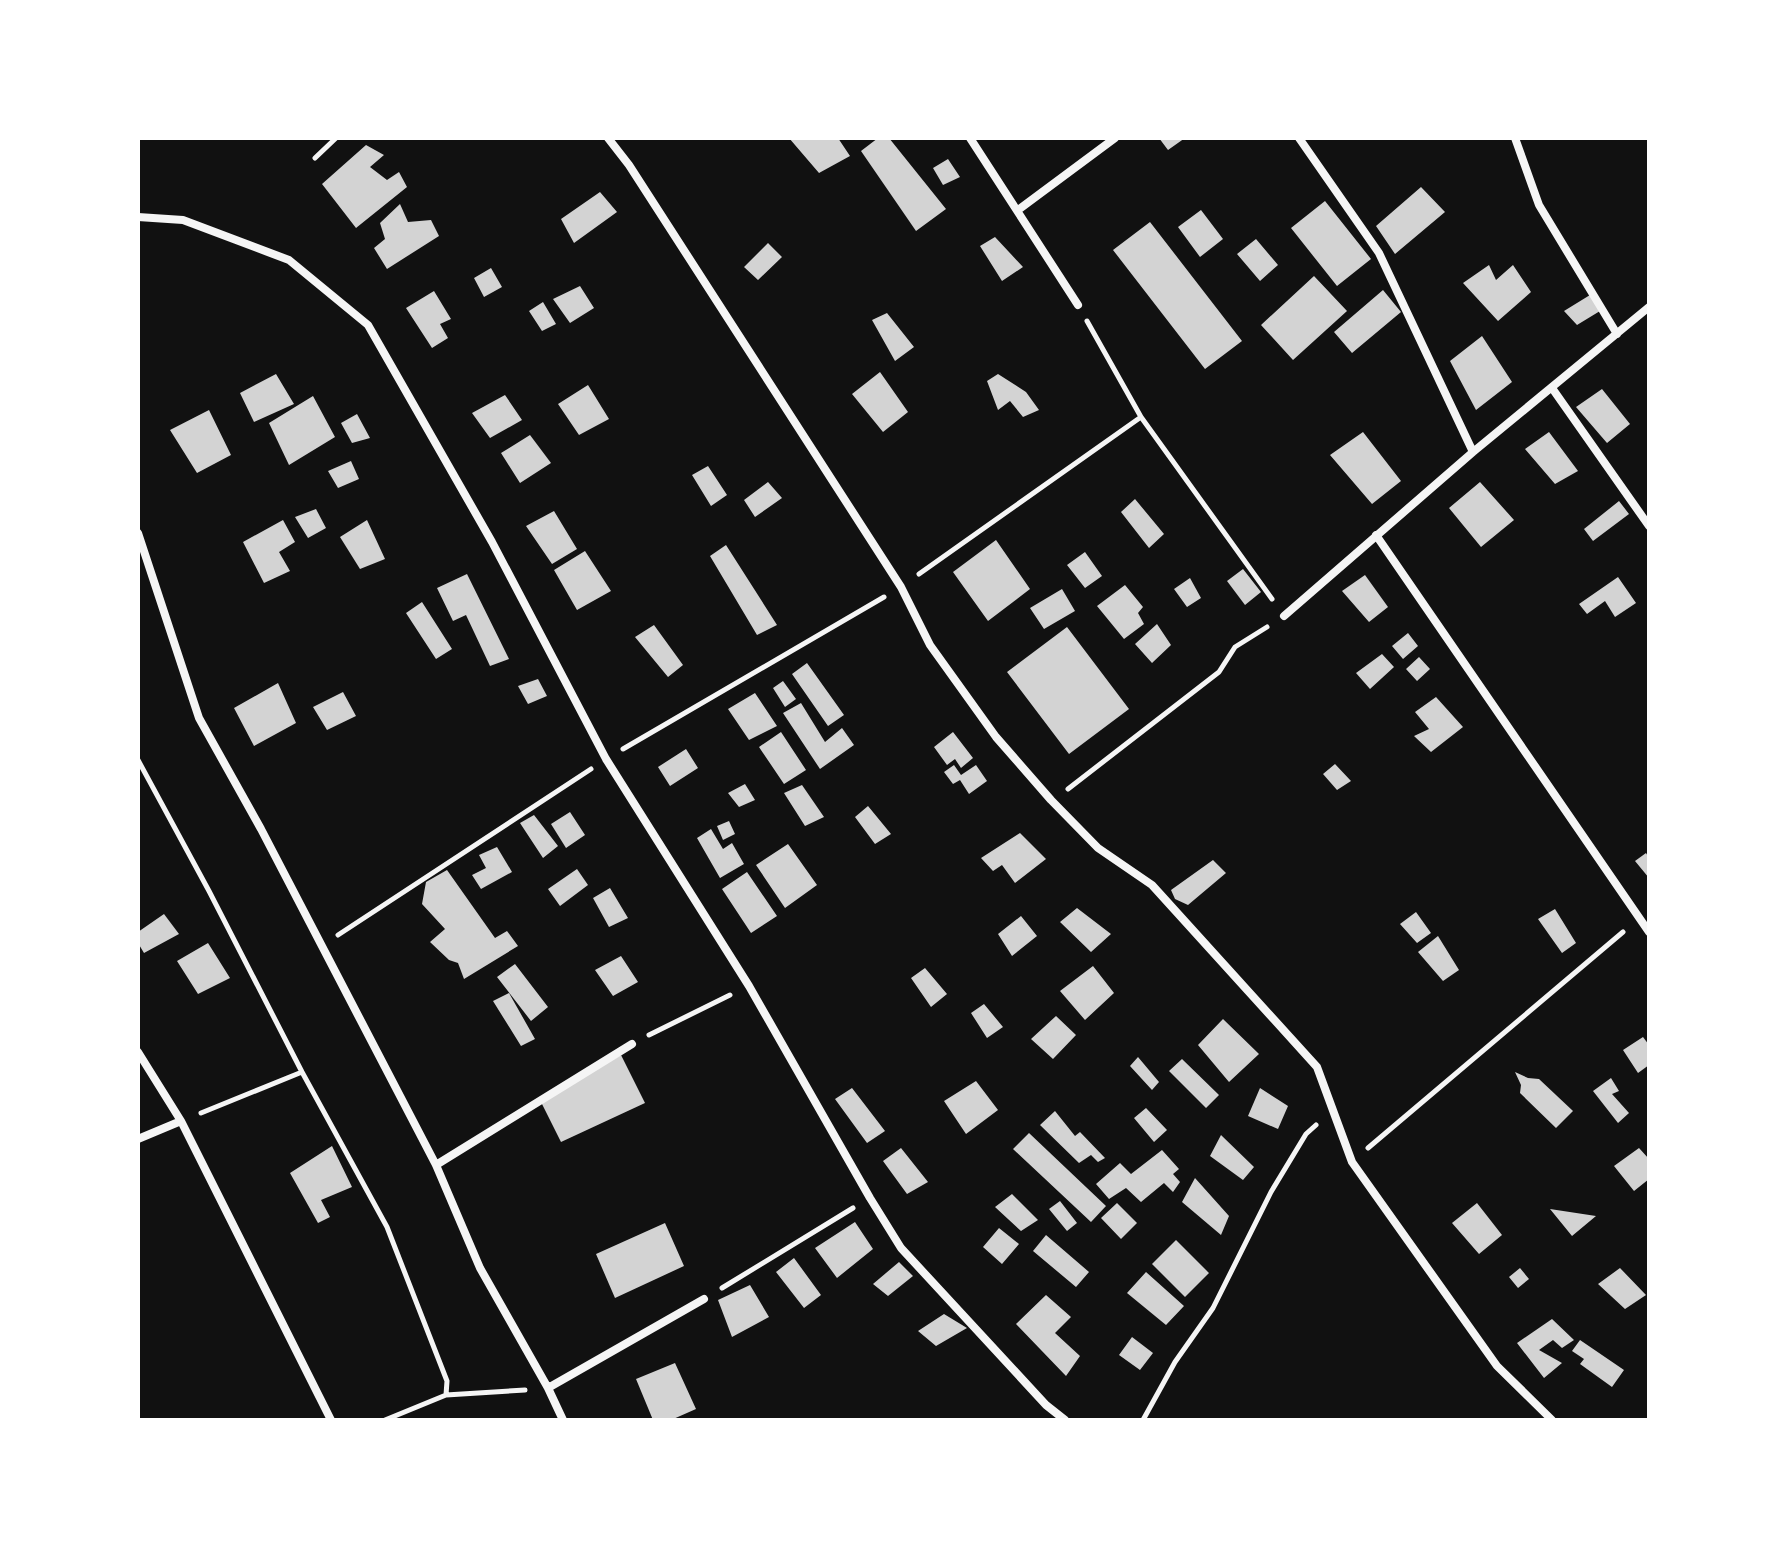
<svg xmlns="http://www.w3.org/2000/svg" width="1787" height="1558" viewBox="0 0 1787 1558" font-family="'Source Sans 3',sans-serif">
<rect width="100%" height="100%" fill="#111"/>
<path fill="#d3d3d3" d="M789,138H838L850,156L819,173Z
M878,138H889L946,209L916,231L861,151Z
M1159,138H1185L1168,150Z
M366,145L384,155L370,167L387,180L399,172L407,187L356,228L322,184Z
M948,159L960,177L943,185L933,168Z
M1421,187L1445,212L1395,254L1376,226Z
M600,192L617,212L574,243L561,219Z
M1325,201L1371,259L1337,286L1291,228Z
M400,204L408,222L431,220L439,236L387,269L374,248L385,239L380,223Z
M1201,210L1223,239L1200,257L1178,227Z
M1150,222L1242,341L1205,369L1113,250Z
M995,237L1023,267L1002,281L980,246Z
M1256,239L1278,265L1260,281L1237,254Z
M768,243L782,257L758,280L744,267Z
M1489,265L1496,280L1513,265L1531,292L1498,321L1463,283Z
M491,268L502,287L484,297L474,278Z
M1314,276L1347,311L1293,360L1261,325Z
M580,286L594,308L570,323L553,299Z
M1383,290L1401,312L1352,353L1334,332Z
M434,291L451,319L440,324L448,338L432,348L406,308Z
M1590,295L1600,311L1577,325L1564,311Z
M543,302L556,324L542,331L529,311Z
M887,313L914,347L895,361L872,320Z
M1482,336L1512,382L1476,410L1450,361Z
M880,372L908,412L883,432L852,394Z
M276,374L294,404L254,422L240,393Z
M998,374L1026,392L1039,410L1023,417L1010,401L998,410L987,381Z
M588,385L609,419L579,435L558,404Z
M1602,389L1630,424L1607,443L1576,407Z
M505,395L522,420L490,438L472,413Z
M313,396L335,437L289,465L269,423Z
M209,410L231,455L197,473L170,430Z
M357,414L370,438L352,443L341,423Z
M1363,432L1401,481L1372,504L1330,455Z
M1549,432L1578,471L1555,484L1525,449Z
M530,435L551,463L520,483L501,453Z
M351,461L359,479L338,488L328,471Z
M708,466L727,495L711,506L692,475Z
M768,482L782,498L755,517L744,500Z
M1480,482L1514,520L1481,547L1449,508Z
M1135,499L1164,534L1149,548L1121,512Z
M1619,501L1629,514L1593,541L1584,529Z
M316,509L326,528L308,538L295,517Z
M554,511L577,549L552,564L526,526Z
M283,520L295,542L279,552L290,571L264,583L243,542Z
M367,520L385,559L360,569L340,537Z
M996,540L1030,589L988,621L953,572Z
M726,545L777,625L757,635L710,556Z
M585,551L611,591L577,610L554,570Z
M1085,552L1102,576L1085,588L1067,565Z
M1243,569L1261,592L1245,605L1227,581Z
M467,574L509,659L490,666L466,615L453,621L437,588Z
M1365,575L1388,607L1369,622L1342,591Z
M1618,577L1636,603L1615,617L1605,601L1587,614L1579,604Z
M1190,578L1201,598L1187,607L1174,589Z
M1125,585L1143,607L1138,613L1144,624L1124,639L1097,606Z
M1062,589L1075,611L1044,629L1030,608Z
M422,602L452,649L436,659L406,613Z
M1157,624L1171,645L1152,663L1135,644Z
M654,625L683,665L668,677L635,637Z
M1067,627L1129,709L1069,754L1007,672Z
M1408,633L1418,646L1403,659L1392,646Z
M1382,654L1394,667L1370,689L1356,673Z
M1419,657L1430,669L1417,681L1406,669Z
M807,663L844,715L828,726L792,674Z
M538,679L547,696L528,704L518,686Z
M783,681L796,699L785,707L773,688Z
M278,683L296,723L254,746L234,708Z
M343,692L356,716L327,730L313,707Z
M755,693L777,726L749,740L728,709Z
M1436,697L1463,727L1431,752L1414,736L1429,729L1415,712Z
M801,703L825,742L842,728L854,745L820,769L783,713Z
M781,732L806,770L784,784L759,747Z
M953,732L973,758L961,768L955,759L947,765L934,747Z
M686,749L698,768L670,786L658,767Z
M1335,764L1351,781L1337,790L1323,774Z
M954,765L961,775L976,765L987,781L969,794L960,780L953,784L944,772Z
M745,784L755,800L739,807L728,793Z
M802,785L824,817L805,826L784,793Z
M868,806L891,834L875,844L855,817Z
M570,812L585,835L566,848L551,824Z
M534,815L558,846L543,858L520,823Z
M729,821L735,834L723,840L717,826Z
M711,829L723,849L732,843L744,864L720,878L697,838Z
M1020,833L1046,859L1015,883L1002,865L993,871L981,858Z
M788,844L817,885L785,908L756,865Z
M497,847L512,872L481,889L472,875L486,868L479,855Z
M1646,853L1649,858V878L1635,861Z
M1213,860L1226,873L1188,905L1175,899L1171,890Z
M577,869L588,885L560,906L548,889Z
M447,870L495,938L507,931L518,946L464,979L458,963L449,960L430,942L445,929L422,904L426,882Z
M747,872L777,916L751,933L722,889Z
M610,888L628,918L609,927L593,898Z
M1077,908L1111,934L1091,952L1060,922Z
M1555,909L1576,943L1562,953L1538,919Z
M1416,912L1431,933L1417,943L1400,924Z
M164,914L179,934L144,953L138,943V932Z
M1021,916L1037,936L1012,956L998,934Z
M1438,936L1459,970L1443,981L1418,952Z
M208,943L230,978L198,994L177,961Z
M621,956L638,982L613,996L595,970Z
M515,964L548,1007L531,1021L497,977Z
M1093,966L1114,993L1085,1020L1060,991Z
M925,968L947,994L931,1007L911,978Z
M509,993L535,1039L521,1046L493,1001Z
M984,1004L1003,1027L987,1038L971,1013Z
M1056,1016L1076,1035L1053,1059L1031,1039Z
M1223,1019L1259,1054L1229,1082L1198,1045Z
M1643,1037L1649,1045V1065L1638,1073L1623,1050Z
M621,1055L645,1103L561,1142L540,1100Z
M1138,1057L1159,1082L1152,1090L1130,1066Z
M1182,1059L1219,1095L1206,1108L1169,1071Z
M1515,1072L1528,1078L1539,1079L1573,1111L1556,1128L1520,1093L1521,1085Z
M1611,1078L1619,1091L1612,1094L1629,1113L1618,1123L1593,1091Z
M976,1081L998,1110L966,1134L944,1101Z
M852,1088L885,1131L867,1143L835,1099Z
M1260,1088L1288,1106L1278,1129L1248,1116Z
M1146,1108L1167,1130L1154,1142L1134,1118Z
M1055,1111L1075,1136L1080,1132L1105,1158L1098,1162L1091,1155L1079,1163L1040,1125Z
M1029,1133L1106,1206L1091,1222L1013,1149Z
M1221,1135L1254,1167L1243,1180L1210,1156Z
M332,1146L352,1187L321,1200L330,1217L318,1223L290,1173Z
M901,1148L928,1182L907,1194L883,1161Z
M1639,1148L1649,1159V1179L1634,1191L1614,1166Z
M1162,1150L1179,1169L1173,1174L1180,1182L1173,1192L1164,1183L1141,1202L1126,1188L1109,1199L1096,1184L1120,1163L1131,1174Z
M1195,1178L1229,1216L1221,1235L1182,1202Z
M1012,1194L1038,1220L1021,1231L995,1207Z
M1060,1201L1077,1223L1067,1231L1049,1209Z
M1117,1203L1137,1223L1121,1239L1101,1218Z
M1477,1203L1502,1235L1479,1254L1452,1223Z
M1550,1209L1596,1216L1572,1236Z
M855,1222L873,1249L837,1278L815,1248Z
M665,1223L684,1266L615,1298L596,1254Z
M999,1228L1019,1244L1002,1264L983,1247Z
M1046,1235L1089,1272L1076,1287L1033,1251Z
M1176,1240L1209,1273L1185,1297L1152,1264Z
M794,1258L821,1295L804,1308L776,1272Z
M899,1262L913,1276L888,1296L873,1284Z
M1520,1268L1529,1279L1518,1288L1509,1277Z
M1620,1268L1646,1295L1625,1309L1598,1284Z
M1146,1272L1184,1306L1166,1325L1127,1293Z
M750,1285L769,1317L732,1337L718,1300Z
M1046,1295L1071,1317L1055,1333L1080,1356L1066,1376L1016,1324Z
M944,1314L967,1328L936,1346L918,1331Z
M1552,1319L1574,1340L1562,1348L1553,1340L1539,1350L1562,1363L1544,1378L1517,1343Z
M1132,1337L1153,1353L1140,1370L1119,1355Z
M1580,1340L1624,1370L1612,1387L1580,1364L1584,1359L1572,1351Z
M675,1363L696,1409L671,1420H653L636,1379Z"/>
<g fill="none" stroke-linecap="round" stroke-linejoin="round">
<path stroke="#f5f5f5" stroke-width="5" d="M315,158L336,138
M1087,321L1141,417L1272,599
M919,574L1141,417
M623,749L884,597
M138,760L209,891L302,1072L387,1227L447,1381L446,1395L385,1420
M1068,789L1219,672L1235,647L1267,627
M338,935L591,769
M649,1035L730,995
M201,1113L302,1072
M1368,1148L1623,932
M722,1288L853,1208
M446,1395L525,1390
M1143,1420L1175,1362L1213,1308L1271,1192L1306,1134L1316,1125"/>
<path stroke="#f5f5f5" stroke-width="8" d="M608,138L629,165L901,587L930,645L996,737L1051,800L1098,848L1152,885L1317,1067L1352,1162L1497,1366L1552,1420
M970,138L1078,305
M1299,138L1379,253L1473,452
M1515,138L1539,205L1617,334
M1018,210L1115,138
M138,217L183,220L289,260L368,325L492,542L606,759L749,986L870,1198L901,1248L1046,1405L1065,1420
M1552,388L1649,526
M138,533L199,718L261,829L436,1165L480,1268L548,1388L563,1420
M1376,535L1649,932
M1284,616L1473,452L1649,307
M138,1052L181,1121L331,1420
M138,1139L181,1121
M436,1165L632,1044
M548,1388L704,1299"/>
</g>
<rect width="1787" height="1558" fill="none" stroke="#ffffff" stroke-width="280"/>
</svg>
